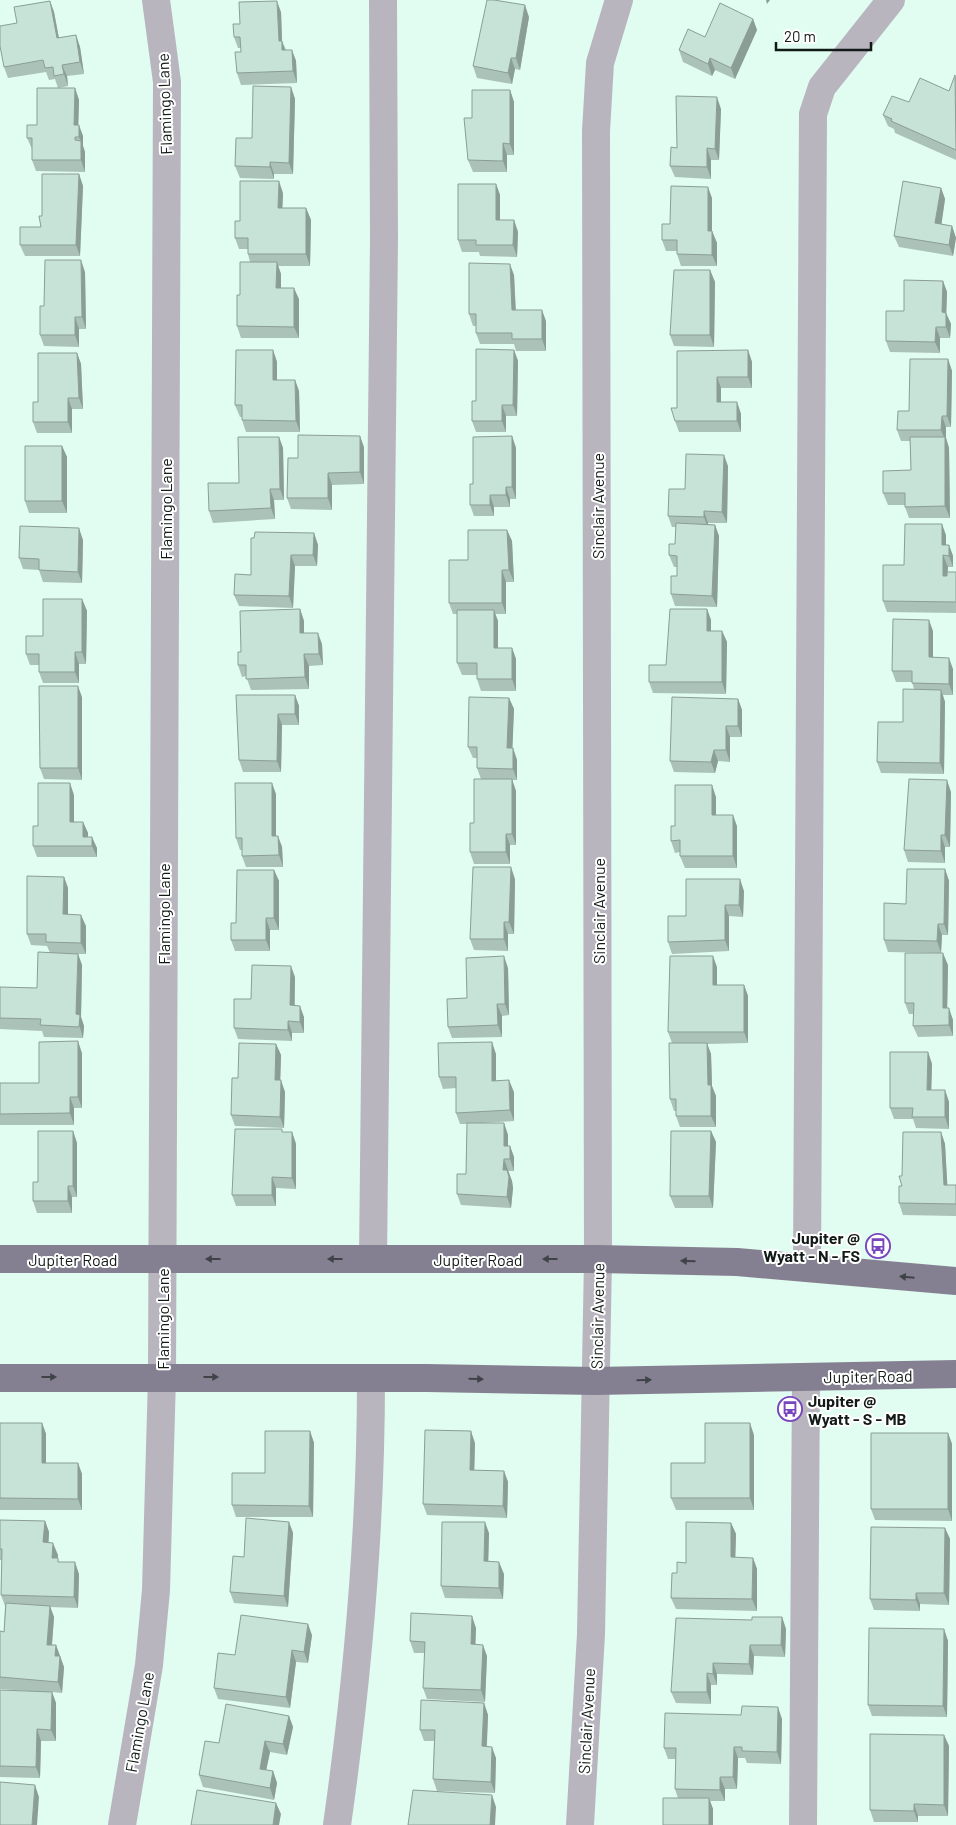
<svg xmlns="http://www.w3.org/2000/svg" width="956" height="1825" viewBox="0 0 956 1825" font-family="Barlow,sans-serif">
<rect width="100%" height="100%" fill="#e1fcf0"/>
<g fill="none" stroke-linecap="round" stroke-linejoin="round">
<path stroke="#b8b5bf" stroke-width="28" d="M373,1259L384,239L383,0
M807,1268L813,114L822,87L891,0
M122,1825L149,1665L156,1590L162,1377L167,82L156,0
M337,1825C358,1677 371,1528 371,1378
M580,1825L591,1634L598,1259L596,131L600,63L619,0
M803,1825L806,1378"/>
<path stroke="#858091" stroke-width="28" d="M0,1259H598L737,1262L956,1281
M0,1378H427L595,1381L956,1374"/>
</g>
<path fill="#abc2b8" d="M50,1L54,12L59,38L76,35L80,47L84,74L67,76L68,86L58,88L55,79L49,80L46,72L8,78L4,67L17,23Z
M281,12L282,41L286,50H292L296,61L297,83L241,85L237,73L241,52V48H238L234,37L240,24Z
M529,17L520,70L515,69L512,84L477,78L473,66Z
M753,19L757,30L735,79L715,70L712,76L683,62L679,50L705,37Z
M956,76V160L895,133L894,129L888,126L883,115L909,102L949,91Z
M291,87L295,99L293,174H274V179L240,178L235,166L252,138Z
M75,88L79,100L78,125L83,136V146L85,152V172L36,171L32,160V149L27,138L37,125Z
M510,90L514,102V155H507V172H473L468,160L472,118Z
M721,109L719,160H711V179L675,177L670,166L677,148Z
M79,174L83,186L80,256H25L20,245L41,227L42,216Z
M496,184L500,195V220H514L518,232L517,257L480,256L479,252H462L458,240Z
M941,188L945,199L941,224L952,226L956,238L953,256L899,247L894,236Z
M283,193L282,208H306L311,220L310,266H278L281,274V288L299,299V338H241L237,326L240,295L250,262L248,254V249H239L235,238L240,221Z
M712,198V231L717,243V266H681L677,254V251H666L662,240L670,224Z
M710,270L715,282L714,347L674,346L670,335Z
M85,272L86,329H79V347L44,346L40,335L44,306Z
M514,275L516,310L546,321V351H516L514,344H480L476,333V326H473L469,314Z
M943,281L947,292L946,313L951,324L950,338H940V353L890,352L886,341Z
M273,350L277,362V380H295L299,391L300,432H246L242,420V417H240L235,405Z
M514,350L518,361L517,416H506V432H476L472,421L476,401Z
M748,350L752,362V388H721V402H737L741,414V432H679L675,421L677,408Z
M77,353L81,364L83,409H72V433H37L33,422L38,402Z
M948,359L952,371L951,427H946V438L949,448L950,518H909L905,507V505H888L883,493L911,470L910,441H901L897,430L909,411Z
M512,436L516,448V499H510V507H494V516H474L470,505L473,484Z
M279,437L283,448L284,500H274L275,519L213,523L209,511L239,483Z
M62,446L67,457V513H29L25,501Z
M364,447V484L332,485V510L291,509L287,498L298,458Z
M728,466L727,523H708V524L715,525L719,536L717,607L675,606L671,594L677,576V567H674L669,555L675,544L676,527H672L668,516L685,489Z
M507,530L512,541L514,582H506V614H495L498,621V648H512L516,659V691H481L477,679V675H462L457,663V614H453L449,603Z
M314,533L318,545L317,566H295L293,608L239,606L234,595L251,575Z
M946,535V545H949L953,556V567H948L947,572H956V613L887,612L883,601Z
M83,540L82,583L43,582L39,570L23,569L19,558Z
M82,599L87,611L86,664H79V683H43L39,672V665H30L26,654Z
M300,609L304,621V633L322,644L323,665L309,666V689L251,690L246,676L242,677L238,665L241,652Z
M707,609L711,620V631H722L727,642L726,694L653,693L649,682L666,665Z
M933,631V657L953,669V695H943L945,702L944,774L881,773L877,762L903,722L914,689L912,682H896L892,671Z
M236,695H295L299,706V725H282L281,772H243L239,760Z
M82,697V780L44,779L40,768Z
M509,698L514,709L512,748H513L517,760V780H512L516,791V845H510V864H474L470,852L481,779L477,768V758H473L468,747Z
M738,699L742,710V737H730V762L718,761L715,773L674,772L670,761Z
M951,792L950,847H945V863L908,862L904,850Z
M276,794V836H278L282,847L283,867H246L242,856V850H240L236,838Z
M74,795V822H83L88,833V837L97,848V857H37L33,846L38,826Z
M716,797V815L737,826V868H685L680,856V852L675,853L671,841L675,826Z
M945,869L949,881L948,935H942L941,953L888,952L884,940L906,904Z
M274,870L279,881V930H270V951H235L231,940L236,923Z
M64,877L68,888V914L86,926V954H78L82,965L81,1017L84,1026L83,1038L44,1037L42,1031L0,1029V987L37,988L50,953L47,946L31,945L27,934Z
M515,879L514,934H508V951L474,950L470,939Z
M744,891L743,917L729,916V951L672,954L668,942L686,916Z
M948,965L947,1008L953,1020V1036L918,1037L913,1026L914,1014H909L905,1003Z
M717,967V985H744L748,996V1043L707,1044L711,1054L712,1086L716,1096V1127H680L676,1116V1111H674L670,1099L672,1043L668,1032Z
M508,968L509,1015L502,1016V1037L452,1038L448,1027Z
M295,977V1005L304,1017V1033H292V1041L238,1039L234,1028L251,999Z
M276,1044L281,1055L280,1080L285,1092L284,1128L235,1126L231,1115L238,1078Z
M928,1052L932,1064L931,1090H945L949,1102V1129L916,1128L913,1119H894L890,1108Z
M82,1053V1108H74V1125H0V1083H39Z
M496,1054V1081L514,1092V1121L482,1123H504L508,1135V1146H510L514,1157V1171H508L512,1181L513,1188L511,1208L461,1205L457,1194L466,1174L467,1124H460L456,1113V1088L443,1089L439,1077Z
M73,1131L77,1143V1197H72V1213H37L33,1201L38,1182Z
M711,1131L716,1142L713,1208H675L670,1196Z
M283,1132H292L296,1144V1189L276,1188V1206H236L232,1195Z
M941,1132L945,1144L947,1185H956V1216L903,1215L899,1203L902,1186V1176Z
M0,1423H42L46,1434V1463H78L82,1474V1510H0Z
M310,1431L314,1443L313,1517H236L232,1505Z
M948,1433L952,1444V1521L875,1520L871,1509Z
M754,1435V1510H676L671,1498L705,1463Z
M475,1443L474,1470L504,1471L508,1482L507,1518L427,1515L423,1504Z
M0,1520L45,1521L49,1532L48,1543L58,1555L57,1558L59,1562L79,1574L78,1608L50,1607L54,1617L52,1645H56L64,1667L62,1693L52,1692L56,1703V1741H41L40,1778L0,1777V1690L42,1692L0,1689V1631L4,1632L5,1606L1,1595L2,1560H0Z
M289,1522L293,1533L288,1607L234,1603L230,1592L244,1557Z
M731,1523L736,1534L735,1558H753L757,1569V1611L676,1609L671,1598L677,1573L686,1563Z
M945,1528L950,1539L949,1605L920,1604V1611L874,1610L870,1599Z
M489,1533L488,1561L504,1574L503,1599L445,1598L441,1586Z
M782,1617L786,1629L785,1657L754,1656L753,1675L717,1674V1685H711V1704L676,1703L671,1692L752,1620Z
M476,1628L475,1645L487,1656L485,1702L427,1699L423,1688L425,1653H414L410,1641Z
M944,1629L948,1641L947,1717L872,1716L868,1705Z
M312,1635L308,1663L296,1662L290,1708L218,1699L214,1688L235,1655Z
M484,1703L488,1715L487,1746L496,1758L495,1793L437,1791L433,1779L434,1741H424L420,1730Z
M289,1716L293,1727L287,1755L270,1752L266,1770L273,1771L277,1783L274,1800L203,1787L199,1775L219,1743Z
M782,1719L781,1764L747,1763L745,1758H738L737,1789H725V1801H710L713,1809V1825L678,1798L675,1789L676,1759H668L664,1748Z
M944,1735L949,1746L948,1816H918V1822H874L870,1810Z"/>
<path fill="#8b9e96" d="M766,0H770L767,4Z
M50,1L54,12L61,50L57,38Z
M277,1L281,12L282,41L286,52V62L279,41Z
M525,5L529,17L520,70L516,58Z
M753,19L757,30L735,79L731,68Z
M76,35L80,47L84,74L80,62Z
M292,50L296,61L297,83L293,71Z
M511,58L515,69L512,84L508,73Z
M710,58L715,70L712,76L708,64Z
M62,65L67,76L68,86L64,74Z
M291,87L295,99L293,174L289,163Z
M75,88L79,100L78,136L74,125Z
M510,90L514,102V155L510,144Z
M717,97L721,109L719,160L715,149Z
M79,125L83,136V146L85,152V172L81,160V142L79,137Z
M503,143L507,155V172L503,161Z
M707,148L711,160V179L707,167Z
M270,162L274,174V179L270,167Z
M79,174L83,186L80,256L76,245Z
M279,181L283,193L282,220L278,208Z
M496,184L500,195V232L496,220Z
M708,187L712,198V243L708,231Z
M941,188L945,199L940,235L935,223Z
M306,208L311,220L310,266L306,254Z
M514,220L518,232L517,257L513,245Z
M952,226L956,238L953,256L949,245Z
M712,231L717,243V266L712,255Z
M81,260L85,272L86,329L82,317Z
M277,262L281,274V299L276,288Z
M510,264L514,275L516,321L512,310Z
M710,270L715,282L714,347L710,335Z
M943,281L947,292L946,324L942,312Z
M294,288L299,299V338L294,327Z
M542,310L546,321V351L542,339Z
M946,313L951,324L950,338L946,327Z
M75,317L79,329V347L75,335Z
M936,327L940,338V353L935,342Z
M273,350L277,362V391L273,380Z
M514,350L518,361L517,416L513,405Z
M748,350L752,362V388L748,377Z
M77,353L81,364L83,409L79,398Z
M948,359L952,371L951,427L947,416Z
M717,377L721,388V414L717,402Z
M295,380L299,391L300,432L296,421Z
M68,398L72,409V433L68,422Z
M737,402L741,414V432L737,421Z
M502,405L506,416V432L502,421Z
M942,416L946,427V438L949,448L950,518L945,506V440L941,430Z
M360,436L364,447V484L360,472Z
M512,436L516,448V499L512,487Z
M279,437L283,448L284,500L280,489Z
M62,446L67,457V513L62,501Z
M724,455L728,466L727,523L722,512Z
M328,473L332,485V510L328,498Z
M506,487L510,499V507L506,495Z
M270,489L274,500L275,519L271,508Z
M490,495L494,507V516L490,505Z
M704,511L708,523V528L704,517Z
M942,524L946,535V556L942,545Z
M715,525L719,536L717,607L712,596Z
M79,528L83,540L82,583L78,572Z
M507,530L512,541L514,582L509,570Z
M314,533L318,545L317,566L313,555Z
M949,545L953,556V567L949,556Z
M291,555L295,566L293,608L289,596Z
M943,555L948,567L947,587L943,576Z
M502,570L506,582V614L502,603Z
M82,599L87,611L86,664L82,652Z
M300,609L304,621V644L300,633Z
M707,609L711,620V642L707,631Z
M494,610L498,621V659L494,648Z
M929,620L933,631V669L929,657Z
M722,631L727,642L726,694L722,682Z
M318,633L322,644L323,665L319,654Z
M512,648L516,659V691L512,679Z
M75,652L79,664V683L75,672Z
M304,654L309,666V689L305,677Z
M949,658L953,669V695L949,684Z
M78,686L82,697V780L78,768Z
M941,690L945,702L944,774L940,763Z
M295,695L299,706V725L295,714Z
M509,698L514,709L512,760L507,748Z
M738,699L742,710V737L738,726Z
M278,714L282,725L281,772L277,761Z
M726,726L730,737V762L726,750Z
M513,748L517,760V780L513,769Z
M714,750L718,761L715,773L711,762Z
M512,779L516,791V845L512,834Z
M947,780L951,792L950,847L945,835Z
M70,783L74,795V833L70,822Z
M272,783L276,794V848L272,836Z
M712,785L716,797V827L712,815Z
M733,815L737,826V868L733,856Z
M83,822L88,833V846L83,837Z
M506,834L510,845V864L506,852Z
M941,835L945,847V863L941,851Z
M278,836L282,847L283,867L279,855Z
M92,837L97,848V857L92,846Z
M511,867L515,879L514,934L509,922Z
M945,869L949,881L948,935L944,924Z
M274,870L279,881V930L274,918Z
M64,877L68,888V926L63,914Z
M740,879L744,891L743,917L739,905Z
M725,905L729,916V951L725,940Z
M81,915L86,926V954L81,943Z
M266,918L270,930V951L266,940Z
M504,922L508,934V951L504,939Z
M938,924L942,935L941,953L937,941Z
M943,953L948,965L947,1020L943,1008Z
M78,954L82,965L81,1017L84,1026L83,1038L76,1014Z
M504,956L508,968L509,1015L505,1004Z
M713,956L717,967V996L713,985Z
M291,966L295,977L294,1017L290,1005Z
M744,985L748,996V1043L744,1032Z
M497,1004L502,1016V1037L498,1025Z
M300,1006L304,1017V1033L300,1022Z
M949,1008L953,1020V1036L949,1025Z
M288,1021L292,1033V1041L288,1030Z
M78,1041L82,1053V1108L78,1097Z
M492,1042L496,1054V1092L492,1081Z
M707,1043L711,1054L712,1086L716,1096V1127L711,1116L708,1085Z
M276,1044L281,1055L280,1091L275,1080Z
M928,1052L932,1064L931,1102L927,1090Z
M281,1080L285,1092L284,1128L280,1117Z
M509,1080L514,1092V1121L510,1110Z
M945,1090L949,1102V1129L945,1117Z
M70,1097L74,1108V1125L70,1113Z
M504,1123L508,1135V1157L504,1146Z
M73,1131L77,1143V1197L73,1186Z
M711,1131L716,1142L713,1208L709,1196Z
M292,1132L296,1144V1189L292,1178Z
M941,1132L945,1144L948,1196L944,1185Z
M510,1146L514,1157V1171L510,1159Z
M504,1159L512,1181L513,1188L511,1208L507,1197L503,1170Z
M272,1177L276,1188V1206L272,1195Z
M68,1186L72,1197V1213L68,1201Z
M42,1423L46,1434V1474L42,1463Z
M750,1423L754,1435V1510L750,1498Z
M310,1431L314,1443L313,1517L309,1506Z
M471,1431L475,1443L474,1481L470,1470Z
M948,1433L952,1444V1521L948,1509Z
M78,1463L82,1474V1510L78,1499Z
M504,1471L508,1482L507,1518L503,1506Z
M45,1521L49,1532L48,1554L43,1542Z
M289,1522L293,1533L288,1607L284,1596Z
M485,1522L489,1533L488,1572L484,1561Z
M731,1523L736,1534L735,1569L731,1557Z
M945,1528L950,1539L949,1605L944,1593Z
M53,1543L58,1555L57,1569L52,1558Z
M753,1558L757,1569V1611L752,1599Z
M75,1562L79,1574L78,1608L74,1597Z
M499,1562L504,1574L503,1599L499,1588Z
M916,1593L920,1604V1611L916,1600Z
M50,1606L54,1617L51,1656L47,1645Z
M472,1616L476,1628L475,1656L471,1644Z
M782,1617L786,1629L785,1657L781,1645Z
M308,1624L312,1635L308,1663L304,1652Z
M944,1629L948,1641L947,1717L943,1706Z
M56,1645L64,1667L62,1693L58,1682L55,1656Z
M483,1645L487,1656L485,1702L481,1690Z
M750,1645L754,1656L753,1675L749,1664Z
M292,1650L296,1662L290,1708L286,1697Z
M713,1663L717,1674V1685L713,1674Z
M707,1673L711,1685V1704L707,1692Z
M52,1692L56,1703V1741L51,1730Z
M484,1703L488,1715L486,1758L482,1746Z
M778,1707L782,1719L781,1764L777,1752Z
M289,1716L293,1727L287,1755L283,1744Z
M37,1729L41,1741L40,1778L36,1767Z
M944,1735L949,1746L948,1816L944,1805Z
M265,1741L270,1752L264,1781L260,1769Z
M492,1747L496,1758L495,1793L491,1782Z
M734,1747L738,1758L737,1789L733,1777Z
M273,1771L277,1783L274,1800L270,1788Z
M720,1777L725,1789V1801L720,1790Z
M35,1785L39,1797L37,1825H32Z
M492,1795L496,1807L495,1825H490Z
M709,1798L713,1809V1825H709Z
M276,1803L281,1814L279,1825H273Z
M914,1804L918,1816V1822L914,1811Z"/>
<path fill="#c7e2d6" stroke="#8b9e96" d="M487,0H494L525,5L516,58H511L508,73L473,66Z
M50,1L57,38L76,35L80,62L62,65L64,74L54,76L53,67L45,68L43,60L4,67L0,46V26L17,23L14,7Z
M277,1L279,41H282V50H292L293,71L237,73L235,52H241L240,37H234L233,24H240L239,2Z
M720,3L753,19L731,68L710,58L708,64L679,50L688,29L705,37Z
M955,75L956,150L891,121L892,119L883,115L892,96L909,102L920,78L949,91Z
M253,86L291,87L289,163L270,162V167L235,166L236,138H252Z
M37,88H75L74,125H79V137H75V140L81,141V160H32V138H27V125H37Z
M472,90H510V144L503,143V161L468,160L464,118H472Z
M676,96L717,97L715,149L707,148V167L670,166L671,147L677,148Z
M42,174H79L76,245H20V227H41L39,216H42Z
M240,181H279L278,208H306V254H248V238H235V221H240Z
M903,181L941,188L935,223L952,226L949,245L894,236Z
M458,184H496V220H514L513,245H476V240H458Z
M671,186L708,187V231H712V255L677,254V240H662V224H670Z
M45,260H81L82,317H75V335H40V306H44Z
M240,262H277L276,288H294V327L237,326V295H240Z
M469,263L510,264L512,310H542V339H512V333H476V314H469Z
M674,270H710V335H670Z
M904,280L943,281L942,312L946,313V327H936L935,342L886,341V311H904Z
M476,349L514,350L513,405H502V421H472V401H476Z
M236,350H273V380H295L296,421L242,420V405H235Z
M748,350V377H717V402H737V421H675L671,408H677V351Z
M38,353H77L79,398H68V422H33V402H38Z
M910,359H948L947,416H942L941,430H897L898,411H909Z
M298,435L360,436V472L328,473V498H287L288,458H298Z
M512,436V487H506V495H490V505H470V484H473V437Z
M238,437H279L280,489H270L271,508L209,511L208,483H239Z
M910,437H945V506L905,507V493H883V471L911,470Z
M25,446H62V501H25Z
M686,454L724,455L722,512L704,511V517L668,516L669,489H685Z
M676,523L715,525L712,596L671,594V576H677V556L669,555V544H675Z
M905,524H942V545H949V556L943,555V576H947V572H956V602L883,601V565H904Z
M20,526L79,528L78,572L39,570V559L19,558Z
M468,530H507L509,570H502V603H449V560H468Z
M255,532L314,533L313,555H291L289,596L234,595L235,574L251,575V538H254Z
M43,599H82V652H75V672H39V654H26V636H43Z
M300,609V633H318L319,654H304L305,677L246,679V665H238V652H241L240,611Z
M670,609H707V631H722V682H649V665H666Z
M457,610H494V648H512V679H477V663H457Z
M893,619L929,620V657L949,658V684L912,683V671H892Z
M39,686H78V768H40Z
M903,689L941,690L940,763L877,762L878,722H903Z
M236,695H295V714H278L277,761L239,760Z
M469,697L509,698L507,748H513V769L477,768V747H468Z
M672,697L738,699V726H726V750H714L711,762L670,761Z
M474,779H512V834H506V852H470V823H474Z
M909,779L947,780L945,835H941V851L904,850Z
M38,783H70V822H83V837H92V846H33V826H38Z
M235,783H272V836H278L279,855L242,856V838H236Z
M675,785H712V815H733V856H680V840L671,841V826H675Z
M473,867H511L509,922H504V939H470Z
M907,869H945L944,924H938L937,941L884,940V903L906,904Z
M237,870H274V918H266V940H231V923H236Z
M27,876L64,877L63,914L81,915V943L46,942V934H27Z
M686,879H740L739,905H725V940L668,942V916H686Z
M38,952L78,954L76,1014L80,1015L79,1027L40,1025L41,1019L0,1018V987L37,988Z
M905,953H943V1008H949V1025L913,1026L914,1003H905Z
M504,956L505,1004H497L498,1025L448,1027L447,999L467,998L466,958Z
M670,956H713V985H744V1032H668Z
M252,965L291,966L290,1005L300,1006V1022L288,1021V1030L234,1028V999H251Z
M78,1041V1097H70V1113L0,1114V1083H39V1042Z
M492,1042V1081L509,1080L510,1110L456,1113V1077H439L438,1043Z
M239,1043L276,1044L275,1080H281L280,1117L231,1115L232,1078H238Z
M669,1043H707L708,1085H711V1116H676V1099H670Z
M890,1052H928L927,1090H945V1117H912L913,1108H890Z
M467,1123H504V1146H510V1159H504L503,1170H507L509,1177L507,1197L457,1194V1174H466Z
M235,1129H282V1132H292V1178L272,1177V1195H232Z
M38,1131H73V1186H68V1201H33V1182H38Z
M671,1131H711L709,1196H670Z
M903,1132H941L944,1185H956V1204L899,1203V1186H902L899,1176H902Z
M0,1423H42V1463H78V1499L0,1498Z
M705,1423H750V1498H671V1463H705Z
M425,1430L471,1431L470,1470L504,1471L503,1506L423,1504Z
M265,1431H310L309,1506L232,1505V1473H265Z
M871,1433H948V1509H871Z
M246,1518L289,1522L284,1596L230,1592L233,1556L244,1557Z
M0,1520L45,1521L43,1542L53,1543L52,1558H58V1562H75L74,1597L1,1595L2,1549H0Z
M442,1522H485L484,1561L499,1562V1588L441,1586Z
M686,1522L731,1523V1557L753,1558L752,1599L671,1598L672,1573H677V1562L686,1563Z
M871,1527L945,1528L944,1593H916V1600L870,1599Z
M6,1603L50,1606L47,1645H56L55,1656H60L58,1682L0,1677V1631L4,1632Z
M411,1613L472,1616L471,1644L483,1645L481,1690L423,1688L425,1642L410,1641Z
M241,1615L308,1624L304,1652L292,1650L286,1697L214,1688L218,1653L235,1655Z
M752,1617H782L781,1645H750L749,1664L713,1663V1674L707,1673V1692H671L676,1618L752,1620Z
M869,1628L944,1629L943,1706L868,1705Z
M0,1690L52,1692L51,1730L37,1729L36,1767L0,1766Z
M421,1700L484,1703L482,1746L492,1747L491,1782L433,1779L435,1730H420Z
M226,1704L289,1716L283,1744L265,1741L260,1769L273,1771L270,1788L199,1775L205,1741L219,1743Z
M742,1706L778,1707L777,1752L742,1751V1747H734L733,1777H720V1790L675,1789L676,1748H664L665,1713L741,1715Z
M870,1734L944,1735V1805L914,1804V1811L870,1810Z
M0,1782L35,1785L32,1825H0Z
M197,1790L276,1803L273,1825H191Z
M413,1790L492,1795L490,1825H408Z
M663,1798H709V1825H663Z"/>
<defs><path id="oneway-solid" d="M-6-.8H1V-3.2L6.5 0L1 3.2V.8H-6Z" transform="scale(1.25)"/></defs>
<g fill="#3f4347">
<use href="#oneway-solid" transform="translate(213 1259) rotate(-180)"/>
<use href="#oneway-solid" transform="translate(335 1259) rotate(180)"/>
<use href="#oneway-solid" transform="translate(550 1259) rotate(180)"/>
<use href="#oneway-solid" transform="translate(688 1261) rotate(-179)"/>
<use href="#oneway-solid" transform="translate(907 1277) rotate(-175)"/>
<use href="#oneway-solid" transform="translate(49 1377)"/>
<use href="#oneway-solid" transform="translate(211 1377)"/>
<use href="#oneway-solid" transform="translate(476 1379) rotate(1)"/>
<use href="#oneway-solid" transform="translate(644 1380) rotate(-1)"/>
</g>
<defs>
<symbol id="bus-ring" viewBox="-11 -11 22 22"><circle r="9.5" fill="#fff" stroke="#7746be" stroke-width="1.5"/><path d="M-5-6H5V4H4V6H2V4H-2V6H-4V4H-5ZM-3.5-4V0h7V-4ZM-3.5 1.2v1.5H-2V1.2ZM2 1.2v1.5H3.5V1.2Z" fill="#7746be"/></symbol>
</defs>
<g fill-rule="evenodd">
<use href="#bus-ring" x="864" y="1232" width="28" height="28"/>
<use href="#bus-ring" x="776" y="1395" width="28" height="28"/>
</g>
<g text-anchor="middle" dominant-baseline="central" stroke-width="4" stroke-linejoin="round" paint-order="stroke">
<g font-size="16" fill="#111a16" stroke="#fff">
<text transform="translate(164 104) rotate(-92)">Flamingo Lane</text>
<text transform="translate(597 506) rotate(-90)">Sinclair Avenue</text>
<text transform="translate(165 509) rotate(-90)">Flamingo Lane</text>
<text transform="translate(598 911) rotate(-90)">Sinclair Avenue</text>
<text transform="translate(163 914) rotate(-90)">Flamingo Lane</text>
<text x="73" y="1259">Jupiter Road</text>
<text x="478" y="1259">Jupiter Road</text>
<text transform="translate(597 1316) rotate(-89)">Sinclair Avenue</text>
<text transform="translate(162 1319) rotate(-90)">Flamingo Lane</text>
<text transform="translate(868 1376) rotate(-1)">Jupiter Road</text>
<text transform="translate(586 1721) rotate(-87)">Sinclair Avenue</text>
<text transform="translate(139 1722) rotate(-80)">Flamingo Lane</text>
</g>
<g font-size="16" font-weight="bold" fill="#111a16" stroke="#fff" text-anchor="end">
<text x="860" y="1237">Jupiter @<tspan x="860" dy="18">Wyatt - N - FS</tspan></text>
<text x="808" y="1400" text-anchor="start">Jupiter @<tspan x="808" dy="18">Wyatt - S - MB</tspan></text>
</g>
</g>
<path d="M776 42v8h95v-8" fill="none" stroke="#111a16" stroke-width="2.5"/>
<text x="784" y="42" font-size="15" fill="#111a16" stroke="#ffffff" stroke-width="4" paint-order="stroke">20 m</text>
</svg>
